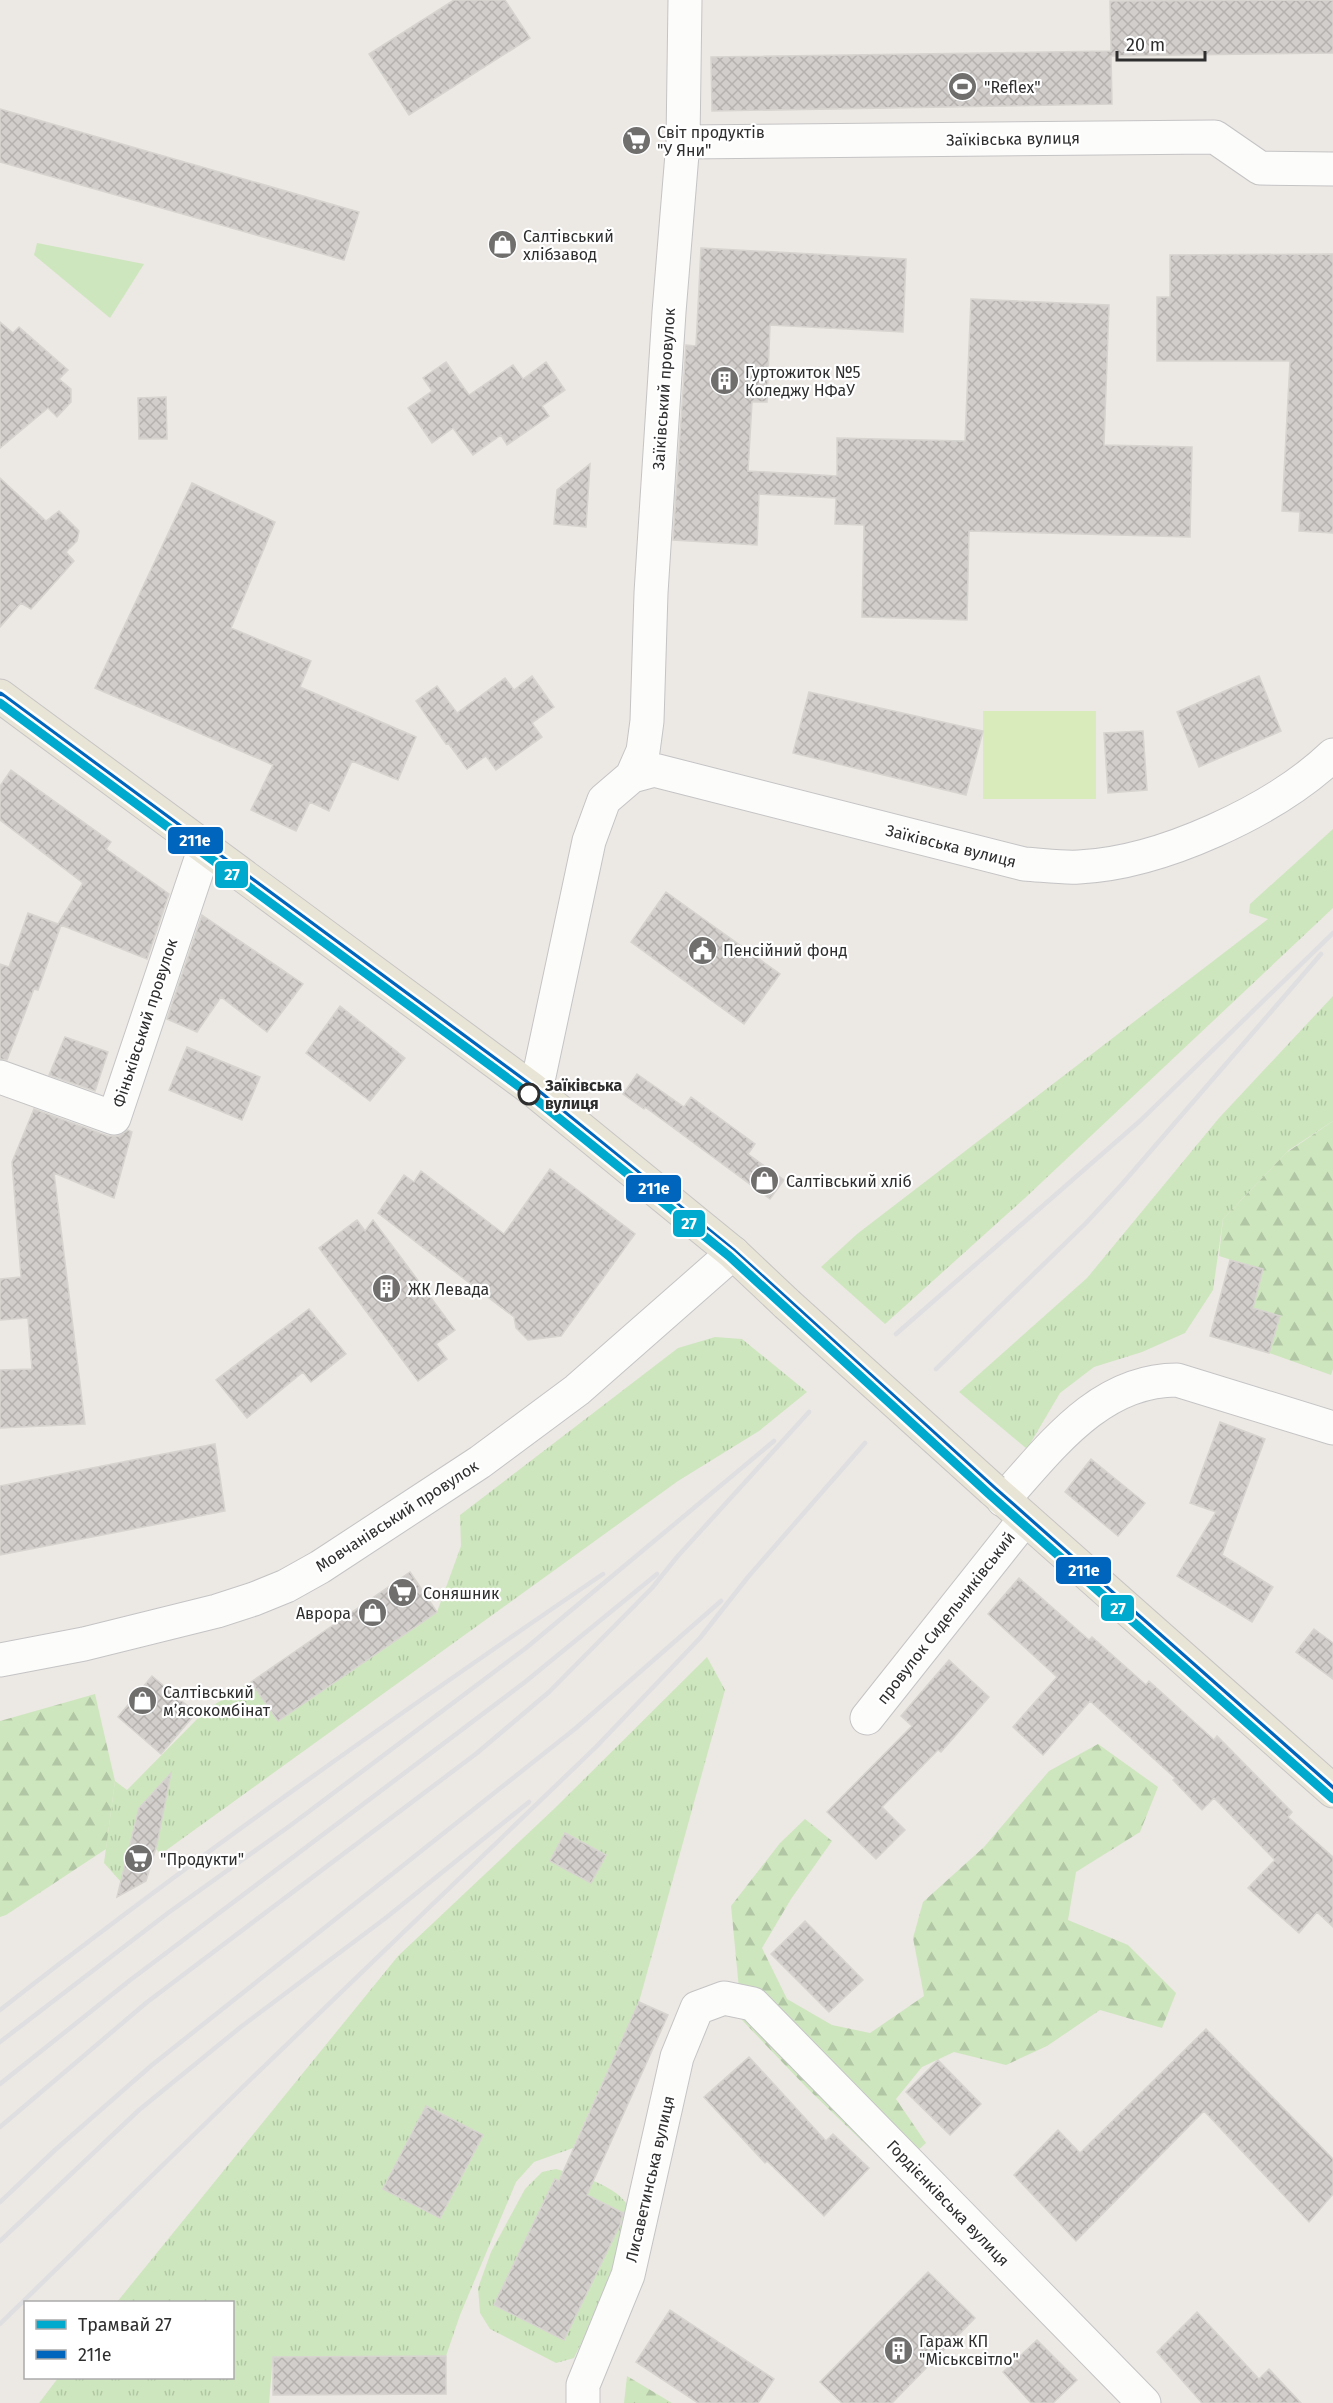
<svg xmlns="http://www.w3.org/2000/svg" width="1333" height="2403" viewBox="0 0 1333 2403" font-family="'Fira Sans',sans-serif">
<defs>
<pattern id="grass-tufts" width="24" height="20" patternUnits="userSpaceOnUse" patternTransform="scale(1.5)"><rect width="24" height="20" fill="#cee6be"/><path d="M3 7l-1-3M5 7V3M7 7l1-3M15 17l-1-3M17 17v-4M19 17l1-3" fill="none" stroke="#b1c6a4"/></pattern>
<pattern id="forest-firs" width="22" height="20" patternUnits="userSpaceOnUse" patternTransform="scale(1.5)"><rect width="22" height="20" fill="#cee6be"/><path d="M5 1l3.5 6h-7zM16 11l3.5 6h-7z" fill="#b1c6a4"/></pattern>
<pattern id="building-cross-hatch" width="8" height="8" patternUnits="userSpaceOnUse" patternTransform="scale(1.5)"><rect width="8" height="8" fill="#d1cecb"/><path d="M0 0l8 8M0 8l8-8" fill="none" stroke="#b4b1af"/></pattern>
</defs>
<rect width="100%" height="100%" fill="#ece8e4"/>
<path fill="url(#grass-tufts)" d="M1333,829V908L1025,1198L885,1324L821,1267L857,1234L1268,919L1249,913L1250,904Z
M1333,996V1121L1289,1150L1223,1219L1213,1290L1185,1333L1142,1352L1094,1367L1060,1393L1027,1449L959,1392L1087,1278L1219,1118Z
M715,1337L742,1339L807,1392L759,1431L678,1481L161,1854L156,1849L140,1808L121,1882L104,1863L115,1781L127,1790L207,1709L251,1682L278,1721L437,1612L461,1546L460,1515L678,1348Z
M707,1657L725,1690L639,2002L573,2148L534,2162L516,2182L460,2315L446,2356L273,2357L269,2403H39L58,2378H232V2302H117L398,1956L556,1807Z
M556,2169C578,2175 612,2184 626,2203C641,2224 586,2334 574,2358L556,2363L490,2329L480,2313L478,2288L491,2252L525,2189L542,2172Z"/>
<path fill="url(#forest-firs)" d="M1333,1121V1369L1331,1375L1269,1353L1280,1316L1253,1308L1263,1270L1219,1256L1223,1219L1286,1153Z
M95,1694L115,1781L106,1849L6,1915L0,1917V1721Z
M1098,1744L1158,1787L1140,1832L1076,1872L1068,1920L1128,1945L1176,1993L1162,2028L1100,2010L1047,2046L1006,2065L954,2052L922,2067L896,2099L926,2143L906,2161L886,2164L808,2089L742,2020L731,1906L780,1843L805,1819L832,1841L791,1899L762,1948L787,1999L832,2025L870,2033L924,1996L913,1938L923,1902L984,1847L1049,1771Z
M627,2376L672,2403H624Z"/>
<path fill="#cee6be" d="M37,243L144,264L110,318L34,255Z"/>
<path fill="#d9eabb" d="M983,711H1096V799H983Z"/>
<path fill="url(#building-cross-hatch)" stroke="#d7d4d0" stroke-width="1.5" d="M454,0H505L530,38L409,115L369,54Z
M1333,0V53L1111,56L1112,104L712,111L711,57L1111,51L1110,1Z
M0,109L359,212L344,260L0,162Z
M701,248L906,259L903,332L770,325L767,402H752L748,471L837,476V438L965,441L971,299L1109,305L1104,445L1192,447L1190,537L969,531L967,620L862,617L864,525L835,524L836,498L759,494L757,545L673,540L686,345L696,346Z
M1333,254V533L1299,531L1300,512L1282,511L1290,361H1157V297H1170V255Z
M0,322L13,333L19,327L68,370L59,379L71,389V402L57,417L48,408L0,448Z
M446,362L469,395L513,365L523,379L546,362L565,390L542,406L549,416L507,445L501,435L473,455L453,428L432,443L408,408L432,391L423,378Z
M166,397L167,439H139L138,398Z
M590,464L586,527L554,524L557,490Z
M0,478L46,521L59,511L79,531L77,541L66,552L74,561L31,609L21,603L0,627Z
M192,483L275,522L231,628L311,661L300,687L416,737L398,780L352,761L329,811L310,802L296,831L251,810L273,765L95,688Z
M532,676L554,707L532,723L542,737L496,770L486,756L467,769L448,743L446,744L416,701L437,686L457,713L505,678L514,690Z
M1259,676L1281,731L1199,767L1177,712Z
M809,692L983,731L966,795L793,753Z
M1143,731L1147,790L1108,793L1104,733Z
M11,770L111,842L106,849L169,894L147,959L61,925L38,990L34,989L7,1060L0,1059V964L9,967L28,913L58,924L83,883L0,820V786Z
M666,892L780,974L744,1024L631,942Z
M202,915L303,984L267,1032L221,997L197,1032L167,1019Z
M340,1006L405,1058L370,1101L306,1053Z
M65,1037L108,1052L95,1091L49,1075Z
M187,1047L260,1077L242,1120L169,1090Z
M637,1074L684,1107L691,1097L755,1144L748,1154L784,1180L770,1199L645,1107L644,1109L623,1094Z
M34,1109L108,1136H118L128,1130L132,1132L114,1198L54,1173L85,1424L0,1428V1370L32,1369L28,1318L0,1320V1279L21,1277L12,1162Z
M550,1169L635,1234L561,1336L528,1340L516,1328L514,1317L378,1213L404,1175L414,1182L421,1171L504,1234Z
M357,1220L365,1231L373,1220L455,1330L436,1344L447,1359L418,1381L319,1248Z
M1230,1260L1263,1269L1253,1308L1280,1316L1269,1353L1210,1336Z
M309,1309L346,1354L311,1382L303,1372L247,1418L216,1380Z
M1220,1422L1265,1439L1222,1555L1273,1587L1252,1622L1177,1576L1216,1512L1190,1503Z
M215,1444L225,1511L0,1555V1486Z
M1091,1459L1145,1503L1118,1536L1065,1492Z
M410,1572L437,1612L278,1721L251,1682Z
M1019,1578L1089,1640L1092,1637L1146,1685L1149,1681L1214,1740L1217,1736L1292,1812L1288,1817L1333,1857V1927L1317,1912L1299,1933L1248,1888L1275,1860L1214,1798L1202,1810L1173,1780L1175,1778L1090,1701L1043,1755L1013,1727L1057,1677L988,1614Z
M1314,1629L1333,1643V1679L1296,1652Z
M949,1660L989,1697L941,1752L938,1750L882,1807L905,1830L876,1859L827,1812L912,1726L901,1716Z
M152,1676L196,1713L161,1754L118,1717Z
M171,1773L157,1844L146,1881L117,1897L139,1808Z
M565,1833L606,1855L591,1883L550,1861Z
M805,1921L863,1980L829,2012L771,1954Z
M639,2002L668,2015L587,2195L623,2213L620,2225L564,2340L494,2305L555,2179L559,2181Z
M1206,2029L1333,2159V2194L1309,2222L1204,2111L1076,2241L1014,2175L1058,2130L1080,2153Z
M749,2057L826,2141L833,2134L869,2168L824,2216L767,2161L765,2163L704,2097Z
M938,2060L981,2104L950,2135L906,2092Z
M426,2106L483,2135L440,2218L383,2189Z
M928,2272L975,2318L892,2403H842L820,2382Z
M670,2310L774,2379L758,2403H698L636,2362Z
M1197,2312L1259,2379L1269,2369L1301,2403H1202L1157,2352Z
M1037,2340L1077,2380L1053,2403H1031L1003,2372Z
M446,2356V2394L273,2395V2357Z"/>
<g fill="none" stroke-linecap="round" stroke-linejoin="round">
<defs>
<path id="minor" d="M683,142L1215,137L1260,168L1333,169
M632,776L643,751L647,721L651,593L669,312L683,142L685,0
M0,1077L114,1118L205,847
M532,1089L539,1076L589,841L604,800L632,776L654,770L1024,864C1042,865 1061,868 1079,867C1161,863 1274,811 1333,755
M1003,1500C1051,1447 1099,1380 1177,1380L1333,1428
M0,1660L84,1644L217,1611L254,1599L286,1586L320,1567L480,1462L577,1390L733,1253
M867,1718L1025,1519
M583,2403V2385L628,2275L677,2057L697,2008L724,1998L753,2004L1144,2403"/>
<path id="major" d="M0,696L532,1089L733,1253L787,1304
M993,1490L1333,1791"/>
</defs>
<use href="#minor" stroke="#c5c4c5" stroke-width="35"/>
<use href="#major" stroke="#c6c5c4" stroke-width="35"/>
<use href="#minor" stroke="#fcfcfb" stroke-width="33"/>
<use href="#major" stroke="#e8e4d6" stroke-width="33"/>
<path stroke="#dfdfe1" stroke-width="4.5" d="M896,1334L1141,1120L1333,933
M936,1369L1086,1223L1123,1183L1321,954
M0,2010C195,1857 398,1714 603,1574
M0,2042L168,1913L291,1825L526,1648L774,1441
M0,2084L129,1981L525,1682L657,1574
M0,2127L146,2003L477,1753L549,1692L652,1588L677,1557L809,1412
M0,2202L55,2150L152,2065L576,1728L721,1601
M0,2241L139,2110L242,2026L387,1917L529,1802
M0,2324L252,2078L596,1747L700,1638L748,1577L865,1443"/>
<defs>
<path id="major-bridge" d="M787,1304L993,1490"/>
</defs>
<use href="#major-bridge" stroke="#c6c5c4" stroke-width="35" stroke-linecap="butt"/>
<use href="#major-bridge" stroke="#e8e4d6" stroke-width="33"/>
<defs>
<path id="bus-1" d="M0,696L532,1089L733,1253L993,1490L1333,1791"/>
</defs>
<use href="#bus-1" stroke="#fff" stroke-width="14"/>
<use href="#bus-1" stroke="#0065bd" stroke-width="9"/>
<defs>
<path id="tram-1" d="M0,703L529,1094L729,1256L989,1494L1333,1799"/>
</defs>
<use href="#tram-1" stroke="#fff" stroke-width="14"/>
<use href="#tram-1" stroke="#00a9ce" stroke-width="9"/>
</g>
<defs>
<symbol id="stadium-disc" viewBox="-11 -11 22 22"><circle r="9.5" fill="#706f6e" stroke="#fff"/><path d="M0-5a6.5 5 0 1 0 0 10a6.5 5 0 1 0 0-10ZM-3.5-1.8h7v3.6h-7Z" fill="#fff"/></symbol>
<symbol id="supermarket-disc" viewBox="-11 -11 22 22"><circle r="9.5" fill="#706f6e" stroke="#fff"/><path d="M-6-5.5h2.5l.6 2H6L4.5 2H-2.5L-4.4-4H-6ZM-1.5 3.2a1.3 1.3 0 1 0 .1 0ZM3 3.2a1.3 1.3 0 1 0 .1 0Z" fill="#fff"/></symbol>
<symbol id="shop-disc" viewBox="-11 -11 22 22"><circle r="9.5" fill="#706f6e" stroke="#fff"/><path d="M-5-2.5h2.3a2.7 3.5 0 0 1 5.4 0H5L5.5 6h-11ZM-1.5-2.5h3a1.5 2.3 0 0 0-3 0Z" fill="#fff"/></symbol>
<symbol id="building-disc" viewBox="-11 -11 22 22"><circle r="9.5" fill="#706f6e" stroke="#fff"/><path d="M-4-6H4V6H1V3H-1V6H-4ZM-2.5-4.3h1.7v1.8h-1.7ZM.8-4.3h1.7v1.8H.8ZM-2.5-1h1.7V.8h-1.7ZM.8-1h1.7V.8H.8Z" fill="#fff"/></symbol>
<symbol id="civic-disc" viewBox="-11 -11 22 22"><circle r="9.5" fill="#706f6e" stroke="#fff"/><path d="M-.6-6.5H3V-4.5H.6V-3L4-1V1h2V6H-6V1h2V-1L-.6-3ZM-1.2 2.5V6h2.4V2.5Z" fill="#fff"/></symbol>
</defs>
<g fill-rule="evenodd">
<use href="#stadium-disc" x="946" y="70" width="33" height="33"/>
<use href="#supermarket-disc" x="620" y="124" width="33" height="33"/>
<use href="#shop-disc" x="486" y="228" width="33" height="33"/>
<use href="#building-disc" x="708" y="364" width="33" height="33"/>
<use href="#civic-disc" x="686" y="934" width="33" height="33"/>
<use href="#shop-disc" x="748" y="1164" width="33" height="33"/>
<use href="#building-disc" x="370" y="1272" width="33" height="33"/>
<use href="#supermarket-disc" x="386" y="1576" width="33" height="33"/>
<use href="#shop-disc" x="356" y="1596" width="33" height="33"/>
<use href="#shop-disc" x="126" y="1684" width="33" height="33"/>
<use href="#supermarket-disc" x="122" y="1842" width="33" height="33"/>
<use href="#building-disc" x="882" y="2334" width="33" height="33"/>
</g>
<circle fill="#fff" stroke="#2e2e2e" stroke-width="3" cx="529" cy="1094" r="10"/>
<g text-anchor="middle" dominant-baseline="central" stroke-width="4.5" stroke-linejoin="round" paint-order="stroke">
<g font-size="16" fill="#2e2e2e" stroke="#fff" text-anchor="start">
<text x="984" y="87">"Reflex"</text>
<text x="657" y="132">Світ продуктів<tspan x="657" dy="18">"У Яни"</tspan></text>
<text x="523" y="236">Салтівський<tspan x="523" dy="18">хлібзавод</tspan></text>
<text x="745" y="372">Гуртожиток №5<tspan x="745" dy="18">Коледжу НФаУ</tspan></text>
<text x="723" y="950">Пенсійний фонд</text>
<text x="786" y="1181">Салтівський хліб</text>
<text x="408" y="1289">ЖК Левада</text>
<text x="423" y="1593">Соняшник</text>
<text x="351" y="1613" text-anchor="end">Аврора</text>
<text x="163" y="1692">Салтівський<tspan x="163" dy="18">мʼясокомбінат</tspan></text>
<text x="160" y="1859">"Продукти"</text>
<text x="919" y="2341">Гараж КП<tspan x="919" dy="18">"Міськсвітло"</tspan></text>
</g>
<g font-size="16" fill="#2e2e2e" stroke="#fff">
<text transform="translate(1013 139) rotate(-1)">Заїківська вулиця</text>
<text transform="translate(664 389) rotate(-86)">Заїківський провулок</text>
<text transform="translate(951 846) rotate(14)">Заїківська вулиця</text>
<text transform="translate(145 1023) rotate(-72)">Фіньківський провулок</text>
<text transform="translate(397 1516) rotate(-33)">Мовчанівський провулок</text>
<text transform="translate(946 1618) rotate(-52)">провулок Сидельниківський</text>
<text transform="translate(650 2179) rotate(-77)">Лисаветинська вулиця</text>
<text transform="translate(948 2203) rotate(46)">Гордієнківська вулиця</text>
</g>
<g font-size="16" font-weight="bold" fill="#2e2e2e" stroke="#fff" text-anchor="start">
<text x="545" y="1085">Заїківська<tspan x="545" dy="18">вулиця</tspan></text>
</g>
</g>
<g stroke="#fff" stroke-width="2">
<rect x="167" y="826" width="57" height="29" rx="6" fill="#0065bd"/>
<rect x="214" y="860" width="35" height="29" rx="6" fill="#00a9ce"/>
<rect x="625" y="1174" width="57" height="29" rx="6" fill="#0065bd"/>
<rect x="672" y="1209" width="34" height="29" rx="6" fill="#00a9ce"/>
<rect x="1055" y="1556" width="57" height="29" rx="6" fill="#0065bd"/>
<rect x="1100" y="1594" width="35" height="28" rx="6" fill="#00a9ce"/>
</g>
<g font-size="16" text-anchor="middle" font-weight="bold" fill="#fff">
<text x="195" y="846">211е</text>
<text x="232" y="880">27</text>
<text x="654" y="1194">211е</text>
<text x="689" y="1229">27</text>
<text x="1084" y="1576">211е</text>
<text x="1118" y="1614">27</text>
</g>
<rect x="24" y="2301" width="210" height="78" fill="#ffffff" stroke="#ababab" stroke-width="1.5"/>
<rect x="36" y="2320" width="30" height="9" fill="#00a9ce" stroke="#ababab" stroke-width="1.5"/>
<text x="78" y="2331" font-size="18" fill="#2e2e2e">Трамвай 27</text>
<rect x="36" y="2350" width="30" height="9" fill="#0065bd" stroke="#ababab" stroke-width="1.5"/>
<text x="78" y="2361" font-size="18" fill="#2e2e2e">211е</text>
<path d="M1117 51v9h88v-9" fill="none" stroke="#2e2e2e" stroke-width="3"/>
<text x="1126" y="51" font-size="18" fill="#2e2e2e" stroke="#ffffff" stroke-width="4.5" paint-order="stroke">20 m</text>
</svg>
